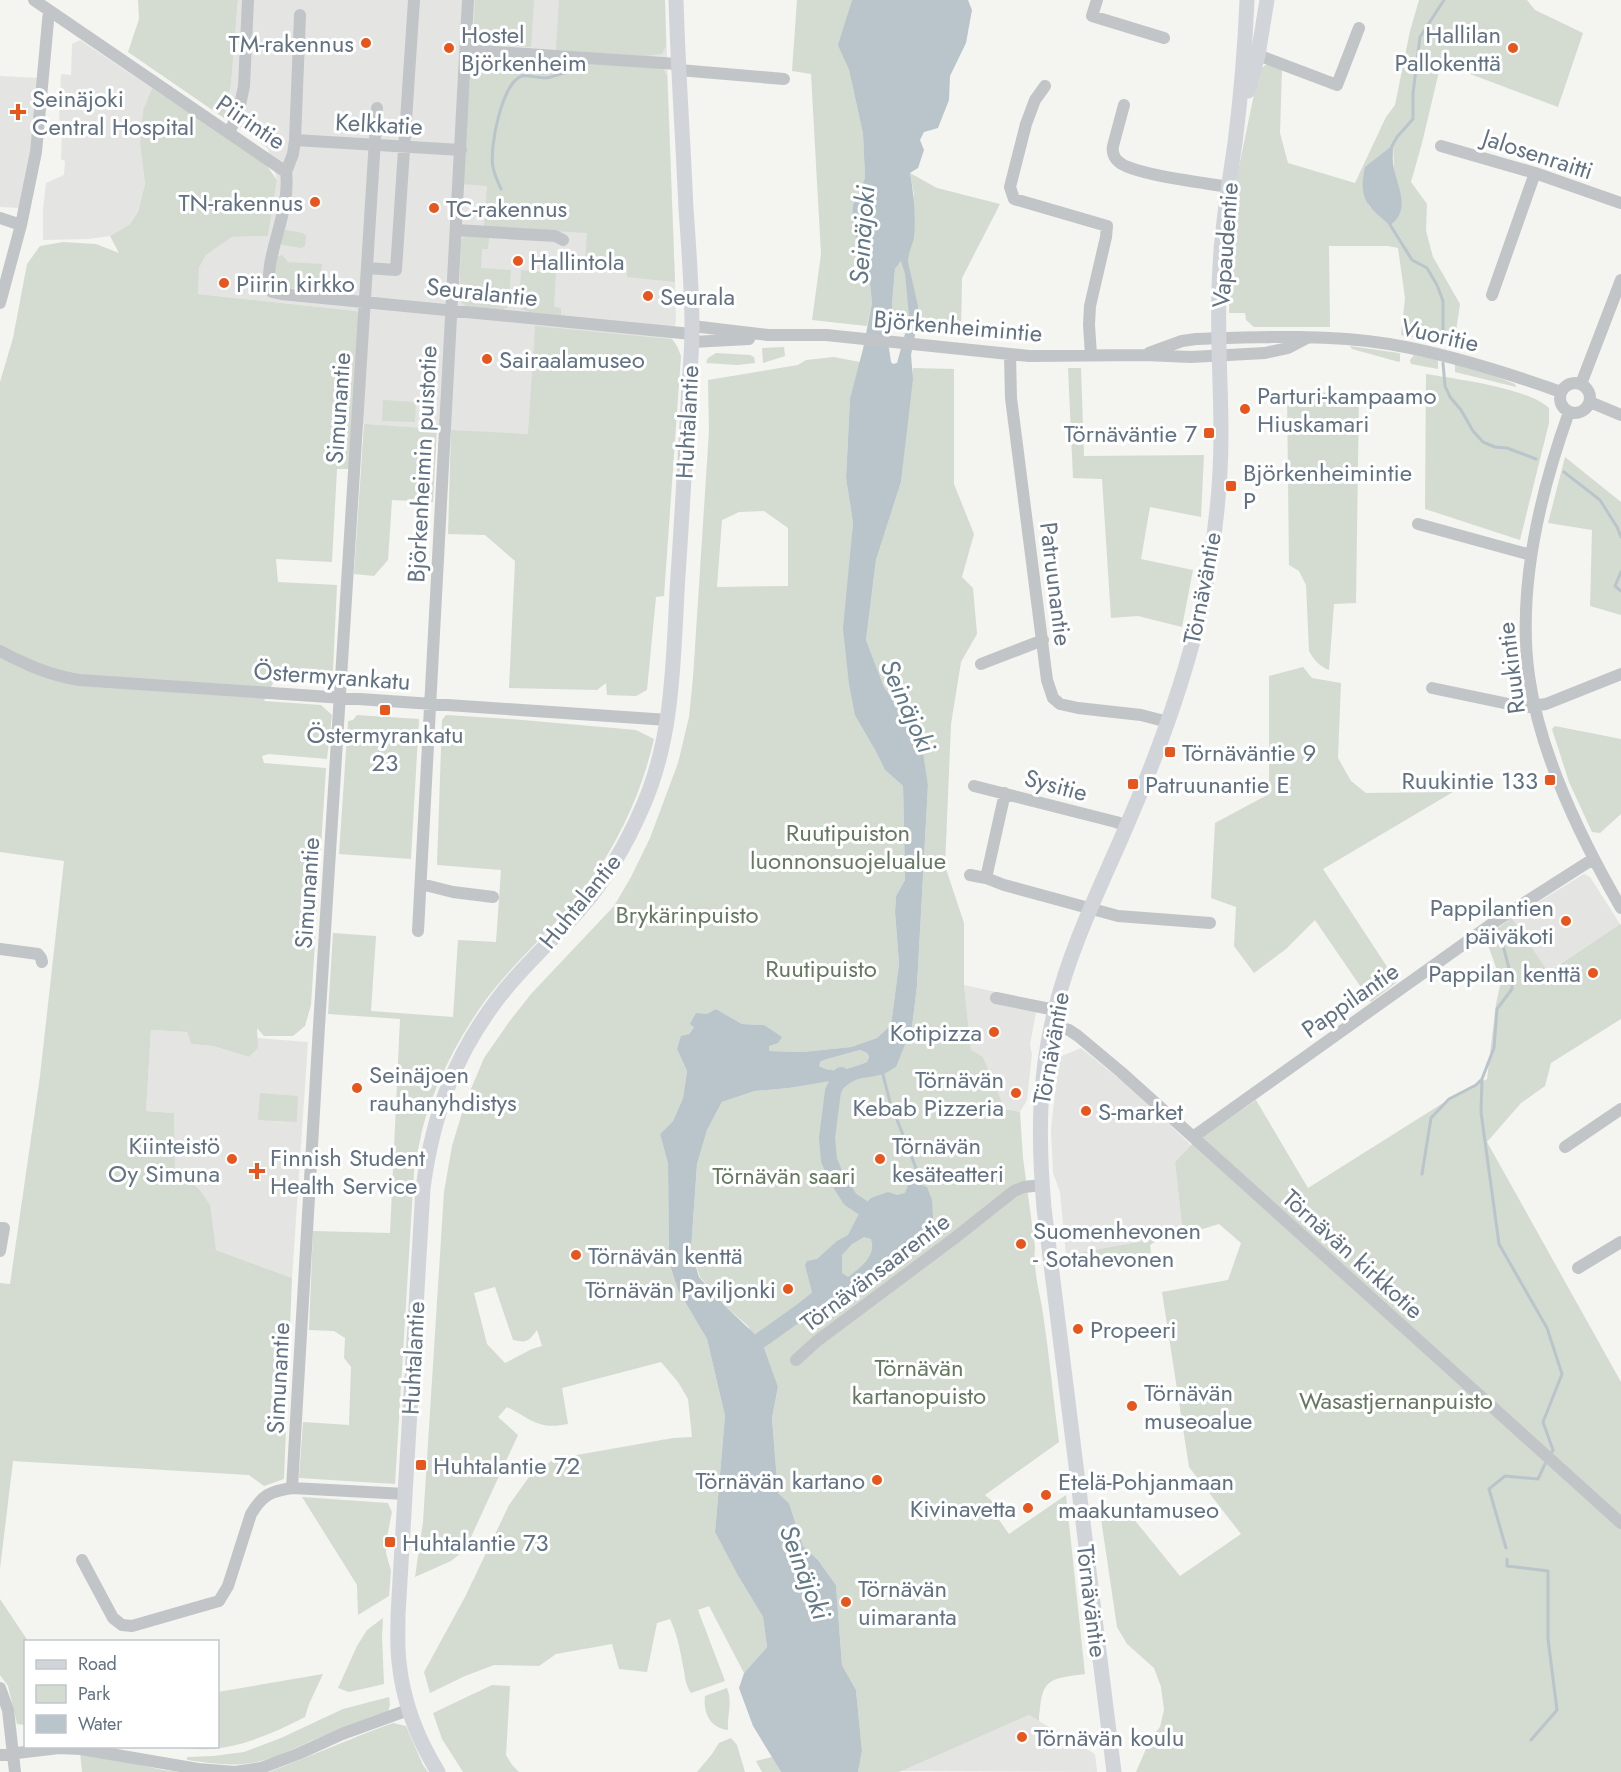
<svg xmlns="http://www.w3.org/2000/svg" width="1621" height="1772" viewBox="0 0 1621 1772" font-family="Jost,sans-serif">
<rect width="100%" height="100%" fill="#f4f4f0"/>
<path fill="#e4e5e3" d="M238,0H665L675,282L676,321L672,339L585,331L528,435L353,424L357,311L198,294L199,268L206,255L232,237L268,236L277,180L268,149L247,131L224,118L231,84Z
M80,40L152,88L143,110L140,144L145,184L138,212L130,224L110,236L88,239L43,240V209L46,183L64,175L65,161L61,159L62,125L59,118L61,74L71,75L72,44Z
M0,76L40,78L32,146L19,208L0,207Z
M1584,874L1590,877L1620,924L1547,972L1512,918Z
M964,985L1038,1001L1030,1045L1032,1054L1027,1100L1020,1112L1005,1109L983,1057L971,1051Z
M151,1030L187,1032L191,1044L213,1046L249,1057L258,1048L257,1038L308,1042L292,1278L216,1250L209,1205L200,1190L175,1168L174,1113L146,1111Z
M1081,1048L1132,1089L1191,1145L1175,1162L1183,1235L1066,1255L1060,1192L1053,1173L1051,1129L1059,1057Z
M1029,1715L1095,1754L1097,1772L898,1771Z"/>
<path fill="#d4dbd1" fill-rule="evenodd" d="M138,0H238L231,84L224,118L128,52L139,19Z
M475,0H534L531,47L501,45V37L473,36Z
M559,0H665L666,46L662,54L646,56L556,50Z
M797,0H852L839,45L849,70L863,134L865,178L853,205L857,243L867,254L872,303L867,326L812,320L821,254L811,74L792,71Z
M1419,0H1527L1535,10L1583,33L1558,107L1441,63L1422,143L1411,182L1427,204L1426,231L1433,257L1460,304L1454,345L1401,335L1405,298L1398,248L1388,246H1329L1330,327H1254L1246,320L1245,313H1229L1230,249L1235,186L1259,70L1267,64L1282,69L1280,133L1288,163L1355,183L1386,117L1395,105L1410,31ZM1393,145L1394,170L1370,208L1363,190L1364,174Z
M490,57L662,67L667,75L675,282L627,277V265L585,262L587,233L484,227L487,186L462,184L471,66L476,60Z
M152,88L264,162L277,180L268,236L232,237L206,255L199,268L198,294L357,311L359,316L350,469H337L332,562L276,559L278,582L337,585L333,670L325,677L277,675L264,701L321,705L332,715L327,759L269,754L262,756L264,763L326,768L311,1005L305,1026L293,1036H264L257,1028L258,1048L249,1057L213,1046L191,1044L187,1032L151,1030L146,1111L174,1113L175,1168L200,1190L210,1205L216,1250L292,1278L284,1479L264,1486L249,1475L13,1461L0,1569V1283L10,1284L40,1076L64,861L0,852V382L13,338L27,264L40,246L63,242L96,244L119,253L110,236L130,224L138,212L145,184L140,144L143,110Z
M910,173L937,188L1000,204L962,278L961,334L890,329L893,324L892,304L895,269L899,263L908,256L914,194Z
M286,230L303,233L306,236L305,246L301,248L282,245L280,242L282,232Z
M467,236L489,237L488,249H482L481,268L511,270L509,300L507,307L503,310L466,306L459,301L461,244L462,238Z
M282,255L288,262L322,264L320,290L284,288L277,284L274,275L277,257Z
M521,270L556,273L554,307L561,308V315L529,312L521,309L519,302Z
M535,326L672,339L677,346L681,356L664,596L656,597L647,690L636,696L607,695L606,683L597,690L509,688L515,561L485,535L448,534L451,430L528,434Z
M1350,346L1399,353L1400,354V361L1399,362L1352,349Z
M784,347L785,356L763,363L762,348Z
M716,353L750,355L754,357L755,363L737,365L706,363L708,358Z
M1414,355L1438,360V369L1411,364L1410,360Z
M834,357L860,362L850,398L846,478L853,523L851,555L874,748L885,770L903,786L905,880L896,896L895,912L899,964L891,1025L877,1038L851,1047L802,1052L768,1051L769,1046L764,1025L742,1024L716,1009L694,1027L677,1049L687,1071L683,1098L673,1121L660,1134L668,1164L669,1264L678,1290L707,1339L725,1416L715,1532L737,1574L763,1617L767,1647L744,1673L709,1606L698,1610L725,1681L691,1693C684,1682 686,1678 683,1666C680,1649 677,1634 670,1619L657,1623L647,1672L619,1669L612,1644L556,1654L539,1666L494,1665L465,1676L430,1693L424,1672L465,1597L509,1505L529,1477L554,1459L673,1438L692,1437L688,1399L678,1382L661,1362L562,1388L568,1424C538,1430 533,1420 507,1407L498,1417L518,1435L465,1550L451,1561L415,1577L423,1522L444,1192L452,1146L465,1103L484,1058L509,1022L531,994L614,906L631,877L650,838L678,763L689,717L693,678L709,431L708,380L798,365L806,360ZM764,511L788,528V586L717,587L722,520L739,512ZM495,1287L513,1340C527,1343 528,1342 537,1330L542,1346L532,1349L505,1363L487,1344L474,1293Z
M1455,364L1487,373L1515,384L1516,387L1455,372Z
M913,368L954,369V484L974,534L962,577L973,588L977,634L961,662L951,724L945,866L964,923V985L971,1050L983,1057L1005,1109L1020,1112L1023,1158L1035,1247C1033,1268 1038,1286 1042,1307C1049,1352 1053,1397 1059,1442L985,1495L993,1502L997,1517L1009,1534L1066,1495L1085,1674C1045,1679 1042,1680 1039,1721L1029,1715L899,1772H858L862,1751L856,1690L842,1665L836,1585L818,1560L803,1546L789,1503L778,1493L772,1418L778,1387L748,1326L725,1306L700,1277L691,1250L697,1166L707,1130L722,1102L755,1091L789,1088L824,1081H830L842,1090L850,1082L864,1076L912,1027L917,986L928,785L920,740L884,687L866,640L876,560L901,482Z
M1068,368H1081L1084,456L1204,455L1201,517L1150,507L1141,559L1193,570L1182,627L1138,616L1111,618L1102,479L1073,478Z
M1426,374C1456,379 1528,388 1549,408V423L1520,540L1425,509Z
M1287,392L1359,393L1356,603L1334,604L1329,670C1319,666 1314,660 1309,651L1306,585L1299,571L1289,565Z
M383,400L416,402L415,422L382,421Z
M364,424L437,429L433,502L392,500L388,560L374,576L354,574Z
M1565,457L1621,502V615L1590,606L1592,530L1548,523Z
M1303,667L1312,678L1341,683L1338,758L1351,781L1366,793L1453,792L1323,869L1397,982L1371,1002L1315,920L1286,949L1254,973L1234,946L1236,907L1211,898L1215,823L1269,794V676Z
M357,715L419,719L411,859L339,854L348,721L353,720Z
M446,715L511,719L636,730L654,739C641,796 614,853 577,898C550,931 517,960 491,993C462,1030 433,1086 422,1131C419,1145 416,1158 414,1172L395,1484L299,1478L303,1422L349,1425L351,1367L344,1358L345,1338L334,1331L309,1330L313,1231L390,1233L400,1019L328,1014L333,933L376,936L371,1011L453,1017L458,940L496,942L501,870L437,865L442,720Z
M1555,726L1621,739V814L1600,833L1592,832L1569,782L1552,729Z
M1512,918L1548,972L1620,924L1621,925V1019L1551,1063L1545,1086L1521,1103L1487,1142L1621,1382V1772H1136L1150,1740L1160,1727L1164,1710L1161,1687L1154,1668L1127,1644L1117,1627L1100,1512L1124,1507L1180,1576L1241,1534L1189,1467L1162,1292L1228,1280L1241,1243L1219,1224L1183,1235L1175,1162L1191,1145L1256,1100L1308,1188L1459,1093L1487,1079L1496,1004L1501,981L1485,937Z
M860,1050L867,1053L869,1057L867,1062C851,1068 835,1075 818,1066L820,1062L824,1060Z
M260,1093L298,1096L297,1122L258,1120Z
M1161,1238L1150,1245L1151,1253L1067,1262L1066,1255Z
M302,1497L388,1503L392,1512L387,1537L386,1553L391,1571L389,1596L358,1615L357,1585Z
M0,1599L28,1641L26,1642L25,1725L17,1724L8,1686L0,1675Z
M383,1618L382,1637L384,1684L349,1692L338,1688L357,1646L367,1630Z
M323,1674L309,1704L305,1717C276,1732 241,1748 207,1749C195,1750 182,1747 170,1747L218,1746V1692Z
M492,1685L510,1686L506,1755L512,1765L519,1772H463L442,1739L433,1713Z
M727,1688C733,1704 727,1712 728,1730C710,1728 703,1713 705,1696Z
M389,1697L390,1705L388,1712C364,1720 341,1729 318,1738C293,1749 270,1762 243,1764C224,1766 205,1762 187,1760V1757L213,1756L244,1752L281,1738L343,1709Z
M393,1723L406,1726L423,1765L428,1772H269C311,1756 351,1738 393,1723Z
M731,1738L737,1745L745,1772H697L712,1754L719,1743Z
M80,1752L163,1770L182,1772H82Z
M772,1757L781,1772H762L756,1761Z"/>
<path fill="#bac5cb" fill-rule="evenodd" d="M852,0H968L972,10L966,43L950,76L949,100L938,128L924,132L920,140L924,150L918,168L910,173C914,194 916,217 914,238C912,246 908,253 908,262L918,306V319L911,355L913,379L901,482L876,560L866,640L884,687L921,740L928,785L917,986L912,1027L896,1067C892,1069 887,1073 883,1074C864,1080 858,1074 842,1090L834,1088L830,1081L789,1088L755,1091L722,1102L707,1130L697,1165L691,1250L699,1277L725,1306L761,1340L778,1387L772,1418L778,1493L789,1503L803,1546L818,1560L836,1585L842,1665L856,1690L862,1751L858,1772H781L753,1726L739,1688L744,1673L767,1647L763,1617L737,1574L715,1532L725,1416L707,1339L678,1290L669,1263L668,1164L660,1134L673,1121L683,1098L687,1071L677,1049L681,1036L689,1034L694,1027L690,1024L696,1013L707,1014L716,1009L742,1024L764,1025L782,1037L778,1043L769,1046V1051L802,1052L851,1047L877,1038L891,1025L899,964L895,912L896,896L905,880L903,786L885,770L874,748L855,715L849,684L843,629L853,523L846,478L850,398L863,349L872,303L867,254L857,243L852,220L853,205L865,178L863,134L849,70L838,45ZM901,261L905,274L909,315L906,330L897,363L893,364L891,362L888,342L893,324L892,304L895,269ZM860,1050L867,1053L869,1057L867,1062C851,1068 834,1075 819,1066L820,1062L824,1060Z
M1393,145C1393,153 1392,161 1394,169C1398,188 1411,211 1390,225C1367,206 1358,199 1365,167Z
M916,1183L927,1187L932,1200L934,1235L915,1249L908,1262L871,1284L846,1291L828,1306L816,1301L812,1292L805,1265L807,1261L817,1259L837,1241L848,1235L862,1208L871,1198L888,1192L897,1195L905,1193L908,1185ZM864,1237L871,1239C877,1256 860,1268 848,1277L842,1273V1255L852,1244Z"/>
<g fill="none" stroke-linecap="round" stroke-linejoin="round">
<path stroke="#bac5cb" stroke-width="3" d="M1392,146L1397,137L1413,119V93L1420,37L1444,0
M501,189C498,182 494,174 493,167C489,148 502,82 522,76C529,75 538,78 546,78C548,78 575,70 577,69
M1389,223L1412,260L1427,268L1437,285L1443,301V343
M1443,363L1445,386L1450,397L1461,410L1473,431L1483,442L1495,447L1507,448L1536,459
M1564,472L1600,500L1617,527L1621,537
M1621,572L1615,586L1621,591
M1499,931L1512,979V989L1497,1009L1494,1048L1482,1079L1481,1112L1499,1244L1547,1328L1562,1374L1543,1422L1553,1450L1552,1452
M882,1071L890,1102L916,1168L915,1184
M1422,1174L1431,1118L1449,1099L1476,1085L1482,1079
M1506,1548L1489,1489L1505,1476L1538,1479L1545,1464
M1507,1559V1566L1548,1571V1639L1557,1710L1531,1740"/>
<path stroke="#bac5cb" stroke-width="16" d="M841,1075L833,1091L827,1138L829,1160L836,1177L850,1199L872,1214L877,1223
M761,1340L803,1310L832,1287"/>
<path stroke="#c1c5c8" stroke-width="12" d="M34,0L286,172C290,203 275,235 270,265C269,273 268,280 269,288L272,292L281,294L692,334
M1097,0L1092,16L1164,38
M466,50L678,64
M1249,53L1258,55L1337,85L1359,28
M679,70L784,79
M1045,86L1035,100L1026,124L1010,187L1014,199L1107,226L1106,237L1090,306L1089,325L1091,355
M1124,105L1113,146C1112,152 1114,158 1119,162C1134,175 1206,183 1228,187
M229,132L238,115L244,86L248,0
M295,140L461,150
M1441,146L1535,173L1621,203
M286,172L293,154L295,140L300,15
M0,218L21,225
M456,230L555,236L563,240
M367,268L396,270L414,0
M1492,295L1535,173
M0,303L21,225L36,152L49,10
M692,326L768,335H826L1029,356L1145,355L1191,357L1265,353L1288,348L1307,338
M692,342L749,339
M1149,353L1182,341L1196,339C1260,337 1326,334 1389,344C1448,354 1505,372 1561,392
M1010,355L1011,398L1047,680L1053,698L1060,704L1078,708L1141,715L1168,722
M1560 398a15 15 0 1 1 30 0a15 15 0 1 1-30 0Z
M1581,384L1621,280
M1590,402L1621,415
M1569,412C1540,493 1517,590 1529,676C1540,755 1581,839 1621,908
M1418,524L1531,555
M0,651C27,665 49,675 79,680L668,720
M981,664L1043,640
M1432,688L1523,707L1546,704L1621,674
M974,786L1116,822L1127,826
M970,875L986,878L1004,885L1118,916L1210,923
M986,878L1005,793
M421,884L453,892L493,897
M418,931L468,0
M0,949L38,954L41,958L42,962
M996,998L1055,1010
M1051,1025L1069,1030L1078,1036L1121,1072L1621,1523
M1193,1137L1496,921L1593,859
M1565,1147L1621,1109
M0,1228H4L0,1251
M1578,1268L1621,1242
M796,1360L817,1341L956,1237L1014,1191L1024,1187L1042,1185
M292,1488L319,1026L377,108
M82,1560L113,1618L122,1625L132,1626L219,1601L228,1586L251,1514C262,1495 271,1491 292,1488L405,1494
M0,1688L8,1710L15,1772
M0,1755L59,1748L81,1749L198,1769L235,1772L261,1768L298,1754L342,1734L408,1710"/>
<path stroke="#d1d5da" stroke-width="15" d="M1248,91L1258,55L1267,0
M438,1772C417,1738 403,1702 399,1662C397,1646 398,1630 398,1615L423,1188C433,1115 454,1055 500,996C524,965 555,938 581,908C608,877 627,843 643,806C675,733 673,653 678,575C682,518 685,462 688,405C689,379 692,354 692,329C692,289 689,249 686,209C683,139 678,70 676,0
M1114,1772L1044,1208C1038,1138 1038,1078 1055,1010C1071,945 1101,886 1127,825C1157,756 1183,686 1200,613C1213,555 1221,493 1221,434C1221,378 1216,322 1220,266C1222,224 1229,184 1235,143C1241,95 1245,48 1247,0"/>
</g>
<g fill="#e7561d" stroke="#fff" stroke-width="2">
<circle cx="366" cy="43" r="6"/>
<circle cx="449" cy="48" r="6"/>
<circle cx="1513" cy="48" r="6"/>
<path d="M15 103h6v6h6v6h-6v6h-6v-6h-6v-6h6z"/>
<circle cx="315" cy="202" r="6"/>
<circle cx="434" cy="208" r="6"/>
<circle cx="518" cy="261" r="6"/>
<circle cx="224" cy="283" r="6"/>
<circle cx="648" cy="296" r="6"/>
<circle cx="487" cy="359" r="6"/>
<circle cx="1245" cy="409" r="6"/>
<rect x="1203" y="427" width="12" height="12" rx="3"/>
<rect x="1225" y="480" width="12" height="12" rx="3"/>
<rect x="379" y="704" width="12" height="12" rx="3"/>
<rect x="1164" y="746" width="12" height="12" rx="3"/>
<rect x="1544" y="774" width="12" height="12" rx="3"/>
<rect x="1127" y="778" width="12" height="12" rx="3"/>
<circle cx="1566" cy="921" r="6"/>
<circle cx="1593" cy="973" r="6"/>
<circle cx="994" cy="1032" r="6"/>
<circle cx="357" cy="1088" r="6"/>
<circle cx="1016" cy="1093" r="6"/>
<circle cx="1086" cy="1111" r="6"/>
<circle cx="232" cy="1159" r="6"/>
<circle cx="880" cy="1159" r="6"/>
<path d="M254 1162h6v6h6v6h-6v6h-6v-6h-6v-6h6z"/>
<circle cx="1021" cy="1244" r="6"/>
<circle cx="576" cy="1255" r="6"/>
<circle cx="788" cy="1289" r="6"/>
<circle cx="1078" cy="1329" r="6"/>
<circle cx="1132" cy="1406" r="6"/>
<rect x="415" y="1459" width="12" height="12" rx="3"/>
<circle cx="877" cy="1480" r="6"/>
<circle cx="1046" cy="1495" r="6"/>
<circle cx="1028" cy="1508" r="6"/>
<rect x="384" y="1536" width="12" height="12" rx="3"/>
<circle cx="846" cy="1602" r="6"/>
<circle cx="1022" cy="1737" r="6"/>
</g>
<g text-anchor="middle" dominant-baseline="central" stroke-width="6" stroke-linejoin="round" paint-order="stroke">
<g font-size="24" fill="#627282" stroke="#fff" text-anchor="start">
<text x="461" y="34">Hostel<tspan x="461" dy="28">Björkenheim</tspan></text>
<text x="1501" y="34" text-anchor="end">Hallilan<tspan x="1501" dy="28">Pallokenttä</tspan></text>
<text x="354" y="43" text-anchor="end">TM-rakennus</text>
<text x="32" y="98">Seinäjoki<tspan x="32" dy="28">Central Hospital</tspan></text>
<text x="303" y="202" text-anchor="end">TN-rakennus</text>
<text x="446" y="208">TC-rakennus</text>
<text x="530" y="261">Hallintola</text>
<text x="236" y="283">Piirin kirkko</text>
<text x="660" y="296">Seurala</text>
<text x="499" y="359">Sairaalamuseo</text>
<text x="1257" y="395">Parturi-kampaamo<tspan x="1257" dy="28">Hiuskamari</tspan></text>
<text x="1197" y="433" text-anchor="end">Törnäväntie 7</text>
<text x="1243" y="472">Björkenheimintie<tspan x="1243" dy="28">P</tspan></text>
<text x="385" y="734" text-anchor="middle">Östermyrankatu<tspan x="385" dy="28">23</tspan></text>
<text x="1182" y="752">Törnäväntie 9</text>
<text x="1538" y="780" text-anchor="end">Ruukintie 133</text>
<text x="1145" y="784">Patruunantie E</text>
<text x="1554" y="907" text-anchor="end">Pappilantien<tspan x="1554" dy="28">päiväkoti</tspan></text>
<text x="1581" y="973" text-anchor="end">Pappilan kenttä</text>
<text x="982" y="1032" text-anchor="end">Kotipizza</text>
<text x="369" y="1074">Seinäjoen<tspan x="369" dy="28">rauhanyhdistys</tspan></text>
<text x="1004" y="1079" text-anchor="end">Törnävän<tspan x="1004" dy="28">Kebab Pizzeria</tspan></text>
<text x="1098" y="1111">S-market</text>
<text x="220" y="1145" text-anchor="end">Kiinteistö<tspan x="220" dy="28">Oy Simuna</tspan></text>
<text x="892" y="1145">Törnävän<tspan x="892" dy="28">kesäteatteri</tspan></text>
<text x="270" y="1157">Finnish Student<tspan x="270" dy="28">Health Service</tspan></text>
<text x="1033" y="1230">Suomenhevonen<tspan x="1033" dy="28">- Sotahevonen</tspan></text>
<text x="588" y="1255">Törnävän kenttä</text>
<text x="776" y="1289" text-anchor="end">Törnävän Paviljonki</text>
<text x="1090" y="1329">Propeeri</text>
<text x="1144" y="1392">Törnävän<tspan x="1144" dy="28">museoalue</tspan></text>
<text x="433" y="1465">Huhtalantie 72</text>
<text x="865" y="1480" text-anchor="end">Törnävän kartano</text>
<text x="1058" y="1481">Etelä-Pohjanmaan<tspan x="1058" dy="28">maakuntamuseo</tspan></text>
<text x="1016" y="1508" text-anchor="end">Kivinavetta</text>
<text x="402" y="1542">Huhtalantie 73</text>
<text x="858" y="1588">Törnävän<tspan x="858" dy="28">uimaranta</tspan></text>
<text x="1034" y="1737">Törnävän koulu</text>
</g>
<g font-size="24" fill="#627282" stroke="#fff">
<text transform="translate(251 122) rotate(34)">Piirintie</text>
<text transform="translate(379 124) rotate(3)">Kelkkatie</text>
<text transform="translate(1538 154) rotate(18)">Jalosenraitti</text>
<text transform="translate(1225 245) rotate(-86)">Vapaudentie</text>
<text transform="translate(482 292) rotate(6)">Seuralantie</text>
<text transform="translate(958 326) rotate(5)">Björkenheimintie</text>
<text transform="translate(1440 335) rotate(13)">Vuoritie</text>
<text transform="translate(338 408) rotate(-86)">Simunantie</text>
<text transform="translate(687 422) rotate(-87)">Huhtalantie</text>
<text transform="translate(422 464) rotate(-87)">Björkenheimin puistotie</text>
<text transform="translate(1056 584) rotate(83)">Patruunantie</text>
<text transform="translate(1202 588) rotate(-79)">Törnäväntie</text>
<text transform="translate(1511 668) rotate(-97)">Ruukintie</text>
<text transform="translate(332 676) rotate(4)">Östermyrankatu</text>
<text transform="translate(1056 785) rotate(15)">Sysitie</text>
<text transform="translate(307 893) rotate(-86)">Simunantie</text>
<text transform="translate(580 901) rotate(-51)">Huhtalantie</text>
<text transform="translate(1350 1000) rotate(-35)">Pappilantie</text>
<text transform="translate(1051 1048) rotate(-80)">Törnäväntie</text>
<text transform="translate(1353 1254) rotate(42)">Törnävän kirkkotie</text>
<text transform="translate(875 1272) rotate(-37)">Törnävänsaarentie</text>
<text transform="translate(413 1358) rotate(-87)">Huhtalantie</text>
<text transform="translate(278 1378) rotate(-87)">Simunantie</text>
<text transform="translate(1092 1601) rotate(83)">Törnäväntie</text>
</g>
<g font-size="24" fill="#657961" stroke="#fff">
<text x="848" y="832">Ruutipuiston<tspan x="848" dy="28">luonnonsuojelualue</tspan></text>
<text x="687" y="914">Brykärinpuisto</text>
<text x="821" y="968">Ruutipuisto</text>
<text x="784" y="1175">Törnävän saari</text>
<text x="919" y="1367">Törnävän<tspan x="919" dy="28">kartanopuisto</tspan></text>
<text x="1396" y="1400">Wasastjernanpuisto</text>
</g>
<g font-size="26" font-style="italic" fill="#637a86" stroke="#fff">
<text transform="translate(862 235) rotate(-86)">Seinäjoki</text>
<text transform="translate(908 706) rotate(66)">Seinäjoki</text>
<text transform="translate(805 1572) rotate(69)">Seinäjoki</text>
</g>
</g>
<rect x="24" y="1640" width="195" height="108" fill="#ffffff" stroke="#c0c7cd" stroke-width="1.5"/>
<rect x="36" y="1660" width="30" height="9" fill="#d1d5da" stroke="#c0c7cd" stroke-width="1.5"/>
<text x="78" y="1670" font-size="18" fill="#627282">Road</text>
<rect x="36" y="1685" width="30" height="18" fill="#d4dbd1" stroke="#c0c7cd" stroke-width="1.5"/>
<text x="78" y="1700" font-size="18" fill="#627282">Park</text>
<rect x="36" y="1715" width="30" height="18" fill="#bac5cb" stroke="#c0c7cd" stroke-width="1.5"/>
<text x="78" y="1730" font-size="18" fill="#627282">Water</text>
</svg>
